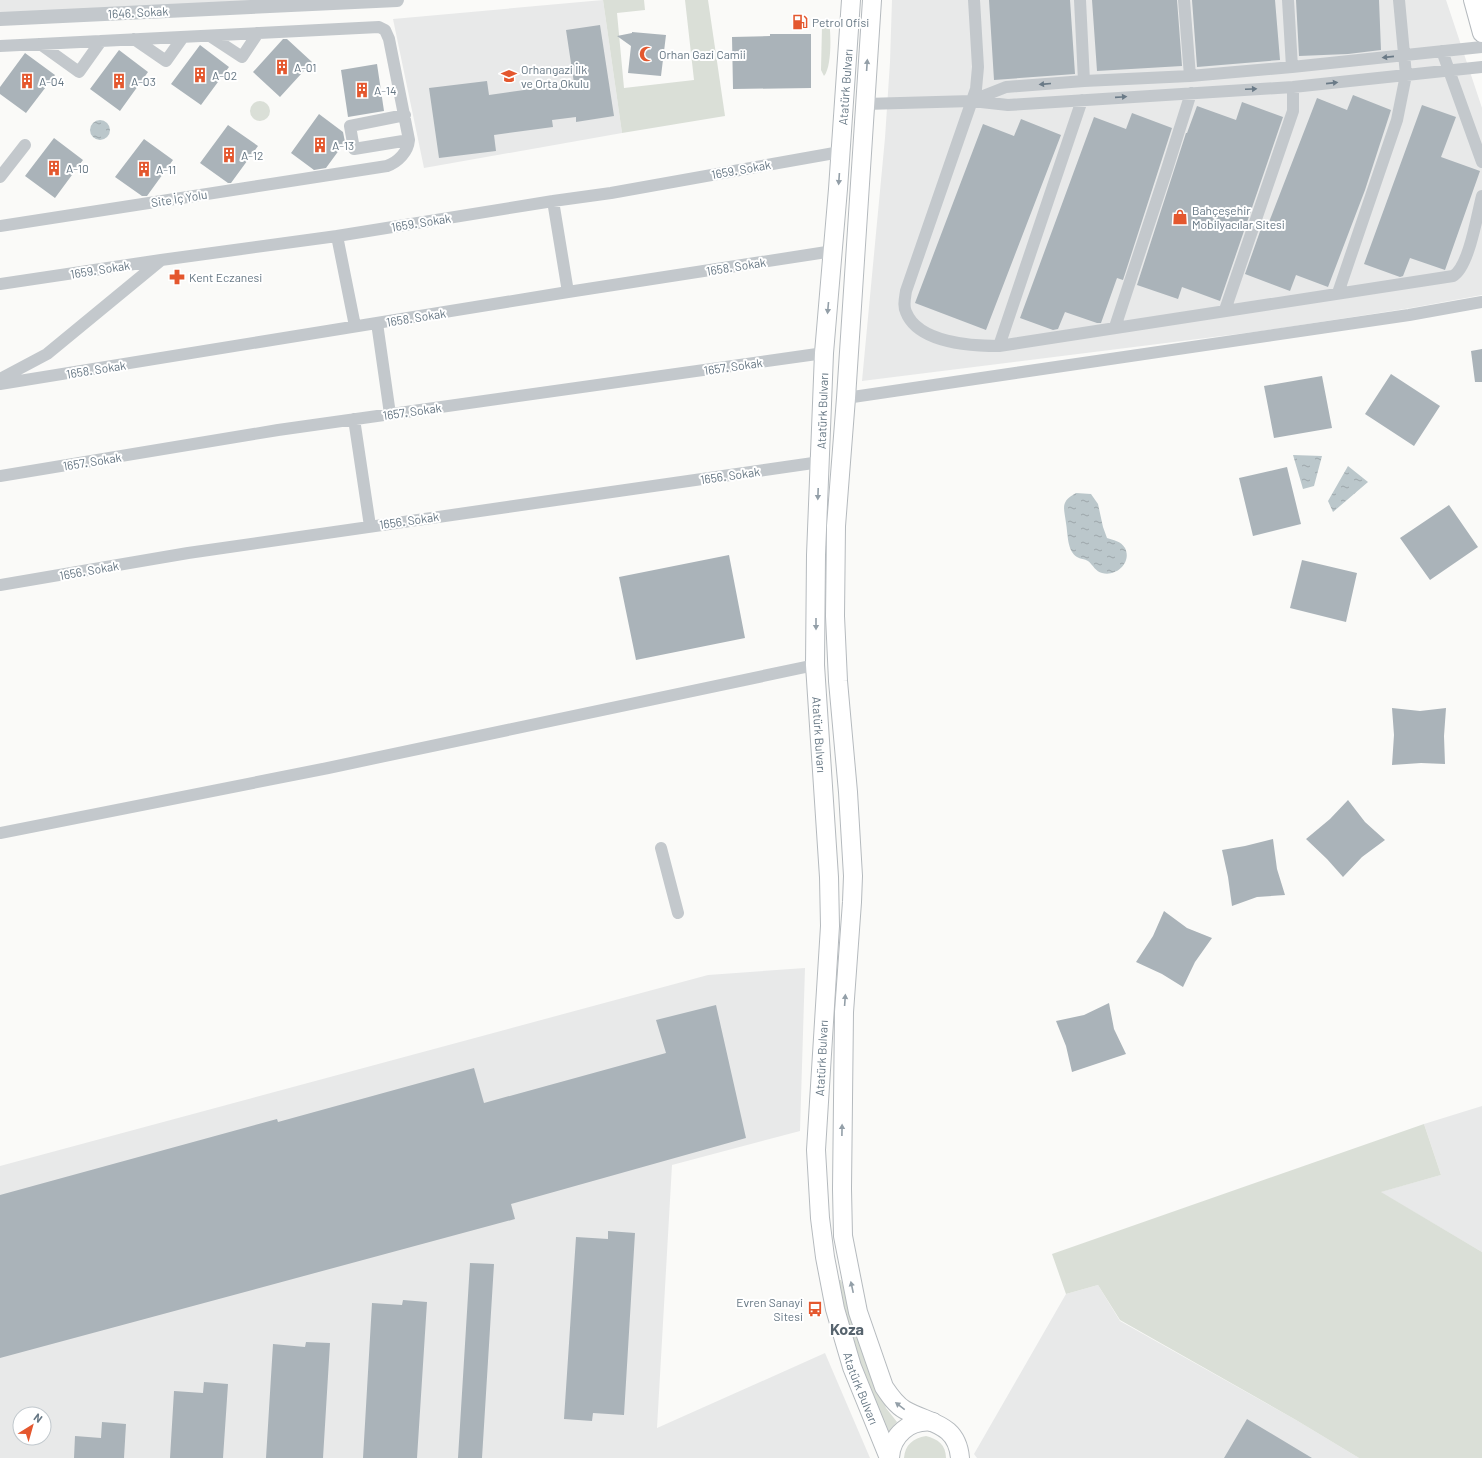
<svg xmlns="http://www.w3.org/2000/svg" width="1482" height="1458" viewBox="0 0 1482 1458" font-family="Barlow,sans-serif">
<defs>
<pattern id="water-ripples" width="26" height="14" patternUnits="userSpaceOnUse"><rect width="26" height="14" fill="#bbc7cb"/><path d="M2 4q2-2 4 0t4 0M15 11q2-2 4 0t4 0" fill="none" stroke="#9ca6aa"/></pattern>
</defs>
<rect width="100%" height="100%" fill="#fafaf8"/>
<path fill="#e8e9e9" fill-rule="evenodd" d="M0,0H397L0,19Z
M603,0L622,133L424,168L393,19Z
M892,0H1446L1482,108V295L1411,308L1262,331L862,381L885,138L890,62Z
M805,968L800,1131L672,1165L657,1428L825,1353L870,1458H0V1166L708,975ZM20,1414H44V1438H20Z
M1482,1106V1252L1380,1192L1441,1175L1424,1124Z
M1098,1285L1120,1321L1296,1420L1359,1458H977L974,1454L1066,1294Z"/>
<path fill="#dadfd7" d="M603,0H644L645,10L617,13L624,88L694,80L685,0H708L725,116L622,133Z
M827,19L829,21C831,32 832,67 824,76L821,70L822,26L825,20Z
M250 111a10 10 0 1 1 20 0a10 10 0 1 1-20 0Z
M1424,1124L1441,1175L1381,1192L1482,1252V1458H1359L1296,1420L1120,1320L1098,1285L1066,1294L1052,1254Z
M836,1280H841L886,1408L897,1422L888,1432C864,1384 849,1332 836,1280Z
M926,1436C938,1439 946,1445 946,1458H904C905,1445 913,1438 926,1436Z"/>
<path fill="url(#water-ripples)" d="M90 130a10 10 0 1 1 20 0a10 10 0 1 1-20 0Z
M1293,455L1322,456L1314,486L1303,489Z
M1348,466L1368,482L1333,512L1328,501Z
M1076,493L1091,494L1098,504L1103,527L1107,538C1113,540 1121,541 1125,548C1132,562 1117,577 1102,573C1096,572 1093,565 1088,561C1085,559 1080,559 1077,557C1067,551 1068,534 1066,523C1064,507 1060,502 1076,493Z"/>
<path fill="#aab3b9" d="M989,0H1070L1075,74L994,80Z
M1092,0H1177L1182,66L1097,71Z
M1192,0H1275L1280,60L1197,67Z
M1296,0H1379L1381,50L1348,54L1299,56Z
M600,25L614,116L576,122V117L552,120L553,127L494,135L496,151L439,158L429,88L487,81L489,95L574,83L566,30Z
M632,32L666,35L661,76L628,73L631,46L617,36L632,33Z
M770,34H811V88L733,89L732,37L770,36Z
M283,39H287L312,62L280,97L253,72Z
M200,45L229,67L201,105L171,84Z
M119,50L148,72L120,111L90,89Z
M25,53L55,75L26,113L0,94V87Z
M377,64L384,111L348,117L341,70Z
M1353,95L1391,110L1365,190L1328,287L1296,275L1290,291L1245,274L1264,220L1269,222L1317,98L1347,110Z
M1242,102L1283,117L1220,301L1182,287L1178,299L1137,285L1186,133H1187L1197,106L1236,120Z
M1422,105L1456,117L1441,157L1480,171L1445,270L1410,258L1403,276L1400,277L1364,264Z
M1132,113L1172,128L1123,280L1117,278L1101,323H1097L1065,312L1058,329L1053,330L1020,318L1094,117L1126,129Z
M319,114L343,132L345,142L326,168L314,170L291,153Z
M1021,119L1061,135L986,330L915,303L983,124L1014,136Z
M228,125L258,146L231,183H228L200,163Z
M54,138L83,160L55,198L25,176Z
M144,139L173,160L147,196H142L115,177Z
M1482,349V382H1475L1471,351Z
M1391,374L1440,406L1414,446L1365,414Z
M1322,376L1332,428L1274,438L1264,386Z
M1287,467L1301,524L1253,536L1239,478Z
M1449,505L1478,547L1430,580L1400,538Z
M729,555L745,638L636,660L619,577Z
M1302,560L1357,573L1346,622L1290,608Z
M1392,708L1420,711L1446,708L1444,736L1445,764L1421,763L1392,765L1394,735Z
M1348,800L1365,822L1385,840L1362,857L1343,877L1327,859L1306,839L1330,819Z
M1273,839L1277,869L1285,895L1257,897L1232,906L1228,877L1222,850L1245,846Z
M1164,911L1187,928L1212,938L1195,962L1183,987L1162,974L1136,962L1153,936Z
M1109,1003L1114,1029L1126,1054L1072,1072L1066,1046L1056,1021L1084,1015Z
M716,1005L746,1138L511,1204L515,1219L0,1358V1195L277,1119L278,1122L474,1068L484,1103L666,1053L656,1020Z
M608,1231L635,1233L624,1415L593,1413L592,1421L564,1419L576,1237L608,1239Z
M470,1263L494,1264L482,1458H458Z
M403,1300L427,1302L417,1458H363L372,1303L402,1305Z
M306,1342L330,1343L323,1458H266L273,1344L305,1347Z
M204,1382L228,1384L223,1458H170L174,1391L203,1393Z
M1247,1419L1312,1458H1224Z
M102,1422L126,1424L124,1458H74L75,1436L101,1438Z"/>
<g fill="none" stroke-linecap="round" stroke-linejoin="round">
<defs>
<g id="primary">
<path id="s1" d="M851,0L838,189L824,353L816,555L815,665L829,877L830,926L816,1150L820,1218L825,1257L835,1309L852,1367L889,1458"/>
<path d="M872,0L846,398L836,526L835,616L838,681L848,792L853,876L852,902L844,1012L842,1189L843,1236L858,1312L884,1387C890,1396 896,1405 905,1410C930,1424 957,1423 960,1458"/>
<path d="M1473,0L1482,33"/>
<path d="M890,1458C891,1435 910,1419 933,1422"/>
</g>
</defs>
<use href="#primary" stroke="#b5babe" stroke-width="20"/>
<path stroke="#c3c8cc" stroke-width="12" d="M974,0L978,67L976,89L906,291C905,298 903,306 906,312C918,343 972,346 999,346L1453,276C1469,267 1477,215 1482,196
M1080,0L1084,81
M1184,0L1190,76
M1288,0L1292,67
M210,36L242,57L258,33
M134,39L166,61L183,37
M40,44L79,72L101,41
M0,46L379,27L385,30L389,39L409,140C408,152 398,162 387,166L0,226
M1442,51L1482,162
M973,100L1006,87L1084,81L1190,76L1292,67L1482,47
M865,104L972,101L1008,105L1293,87L1482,67
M405,115L350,126L354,149L409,140
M0,177L25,145
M553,201L568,292
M337,236L355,326
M0,284L161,260L337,236L553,201L611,193L840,152
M1338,293L1397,120L1406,75L1399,0
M1225,310L1293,111V87
M377,323L390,414
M1115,327L1167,169L1191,93
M999,346L1082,100
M0,379L47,354L160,261
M0,384L568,292L833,251
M846,398L1409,315L1482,302
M354,419L370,526
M0,476L278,430L824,353
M0,585L188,553L820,462
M0,833L328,768L815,665
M661,848L678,913"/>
<path stroke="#c3c8cc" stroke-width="14" d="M0,19L397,0"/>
<use href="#primary" stroke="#fff" stroke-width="18"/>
</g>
<defs><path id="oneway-solid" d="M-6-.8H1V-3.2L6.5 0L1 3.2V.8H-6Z"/></defs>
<g fill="#6a7a87">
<use href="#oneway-solid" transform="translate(1388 57) rotate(174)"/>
<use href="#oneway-solid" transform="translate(1332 83) rotate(-6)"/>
<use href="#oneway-solid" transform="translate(1045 84) rotate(175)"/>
<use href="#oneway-solid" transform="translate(1251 89) rotate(-3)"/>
<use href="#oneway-solid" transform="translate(1121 97) rotate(-4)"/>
</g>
<g fill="#939fa8">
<use href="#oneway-solid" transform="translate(867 65) rotate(-86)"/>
<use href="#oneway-solid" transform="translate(839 179) rotate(94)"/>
<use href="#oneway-solid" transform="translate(828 308) rotate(95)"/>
<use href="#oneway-solid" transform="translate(818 494) rotate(92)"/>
<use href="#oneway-solid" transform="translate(816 624) rotate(90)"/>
<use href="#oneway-solid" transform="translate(845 1000) rotate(-86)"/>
<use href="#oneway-solid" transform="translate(842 1130) rotate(-89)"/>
<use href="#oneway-solid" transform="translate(852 1287) rotate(-102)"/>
<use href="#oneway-solid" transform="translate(900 1406) rotate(-142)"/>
</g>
<defs>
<symbol id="fuel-bare" viewBox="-9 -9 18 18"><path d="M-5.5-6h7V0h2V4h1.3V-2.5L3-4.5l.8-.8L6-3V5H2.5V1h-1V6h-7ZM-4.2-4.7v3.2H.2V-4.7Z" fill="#e4572e" stroke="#fff" stroke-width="2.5" paint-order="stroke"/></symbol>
<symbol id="mosque-bare" viewBox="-9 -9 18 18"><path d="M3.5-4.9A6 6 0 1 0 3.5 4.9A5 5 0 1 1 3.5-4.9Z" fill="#e4572e" stroke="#fff" stroke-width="2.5" paint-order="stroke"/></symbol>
<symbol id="building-bare" viewBox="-9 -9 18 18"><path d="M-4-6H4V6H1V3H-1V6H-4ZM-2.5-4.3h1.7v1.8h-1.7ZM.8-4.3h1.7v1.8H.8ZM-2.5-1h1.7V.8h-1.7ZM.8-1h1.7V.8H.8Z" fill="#e4572e" stroke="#fff" stroke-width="2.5" paint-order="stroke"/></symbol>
<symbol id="school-bare" viewBox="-9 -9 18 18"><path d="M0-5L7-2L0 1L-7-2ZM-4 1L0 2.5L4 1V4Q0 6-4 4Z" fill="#e4572e" stroke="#fff" stroke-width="2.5" paint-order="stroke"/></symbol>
<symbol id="shop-bare" viewBox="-9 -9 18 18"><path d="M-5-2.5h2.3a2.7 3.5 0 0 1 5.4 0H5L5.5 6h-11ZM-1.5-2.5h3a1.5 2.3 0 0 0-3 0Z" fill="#e4572e" stroke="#fff" stroke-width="2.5" paint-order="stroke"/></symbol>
<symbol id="pharmacy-bare" viewBox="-9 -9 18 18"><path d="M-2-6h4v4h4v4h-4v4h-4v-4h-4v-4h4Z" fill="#e4572e" stroke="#fff" stroke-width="2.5" paint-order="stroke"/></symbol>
<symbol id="bus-bare" viewBox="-9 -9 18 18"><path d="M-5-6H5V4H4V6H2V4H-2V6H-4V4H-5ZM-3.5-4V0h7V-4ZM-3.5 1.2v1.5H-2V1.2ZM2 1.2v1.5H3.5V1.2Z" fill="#e4572e" stroke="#fff" stroke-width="2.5" paint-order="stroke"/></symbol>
</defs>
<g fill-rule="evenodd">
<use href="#fuel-bare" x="789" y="11" width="22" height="22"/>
<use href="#mosque-bare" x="636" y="43" width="22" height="22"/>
<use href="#building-bare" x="271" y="56" width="22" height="22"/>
<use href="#building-bare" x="189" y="64" width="22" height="22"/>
<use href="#school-bare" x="498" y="65" width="22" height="22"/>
<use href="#building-bare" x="16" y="70" width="22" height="22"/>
<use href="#building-bare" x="108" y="70" width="22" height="22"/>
<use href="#building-bare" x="351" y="79" width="22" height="22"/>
<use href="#building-bare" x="309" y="134" width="22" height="22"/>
<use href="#building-bare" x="218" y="144" width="22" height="22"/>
<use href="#building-bare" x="43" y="157" width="22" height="22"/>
<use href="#building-bare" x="133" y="158" width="22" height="22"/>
<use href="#shop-bare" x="1169" y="206" width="22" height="22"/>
<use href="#pharmacy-bare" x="166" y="266" width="22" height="22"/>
<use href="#bus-bare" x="804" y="1298" width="22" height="22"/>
</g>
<g text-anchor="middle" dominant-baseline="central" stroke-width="4" stroke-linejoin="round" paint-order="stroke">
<g font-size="12" fill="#657683" stroke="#fff">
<text transform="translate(138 12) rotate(-3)">1646. Sokak</text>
<text transform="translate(845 87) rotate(-86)">Atatürk Bulvarı</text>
<text transform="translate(741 169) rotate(-10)">1659. Sokak</text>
<text transform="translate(179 198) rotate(-9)">Site İç Yolu</text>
<text transform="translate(421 222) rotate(-9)">1659. Sokak</text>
<text transform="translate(736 266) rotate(-9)">1658. Sokak</text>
<text transform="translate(100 269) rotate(-9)">1659. Sokak</text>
<text transform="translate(416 317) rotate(-9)">1658. Sokak</text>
<text transform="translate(733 366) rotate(-8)">1657. Sokak</text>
<text transform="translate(96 369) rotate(-9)">1658. Sokak</text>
<text transform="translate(412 411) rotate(-8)">1657. Sokak</text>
<text transform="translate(822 411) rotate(-88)">Atatürk Bulvarı</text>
<text transform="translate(92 461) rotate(-9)">1657. Sokak</text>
<text transform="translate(730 475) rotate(-8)">1656. Sokak</text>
<text transform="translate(409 520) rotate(-8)">1656. Sokak</text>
<text transform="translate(89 570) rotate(-10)">1656. Sokak</text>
<text stroke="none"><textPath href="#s1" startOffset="736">Atatürk Bulvarı</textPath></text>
<text transform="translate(821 1058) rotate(-87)">Atatürk Bulvarı</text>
<text stroke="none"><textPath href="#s1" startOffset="1396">Atatürk Bulvarı</textPath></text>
</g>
<g font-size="12" fill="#657683" stroke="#fff" text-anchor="start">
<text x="812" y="22">Petrol Ofisi</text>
<text x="659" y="54">Orhan Gazi Camii</text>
<text x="294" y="67">A-01</text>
<text x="521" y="69">Orhangazi İlk<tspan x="521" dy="14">ve Orta Okulu</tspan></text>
<text x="212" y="75">A-02</text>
<text x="39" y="81">A-04</text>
<text x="131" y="81">A-03</text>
<text x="374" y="90">A-14</text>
<text x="332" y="145">A-13</text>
<text x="241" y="155">A-12</text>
<text x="66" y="168">A-10</text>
<text x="156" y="169">A-11</text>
<text x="1192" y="210">Bahçeşehir<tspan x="1192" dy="14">Mobilyacılar Sitesi</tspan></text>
<text x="189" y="277">Kent Eczanesi</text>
<text x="803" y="1302" text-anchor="end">Evren Sanayi<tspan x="803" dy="14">Sitesi</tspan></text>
</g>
<g font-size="16" font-weight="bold" fill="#57646e" stroke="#fff">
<text x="847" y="1328">Koza</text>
</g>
</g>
<g transform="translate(32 1426) rotate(37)"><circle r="19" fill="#ffffff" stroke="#c1c8cd"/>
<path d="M0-3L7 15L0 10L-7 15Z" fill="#e4572e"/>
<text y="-6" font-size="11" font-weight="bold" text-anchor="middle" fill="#657683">N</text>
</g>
</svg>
